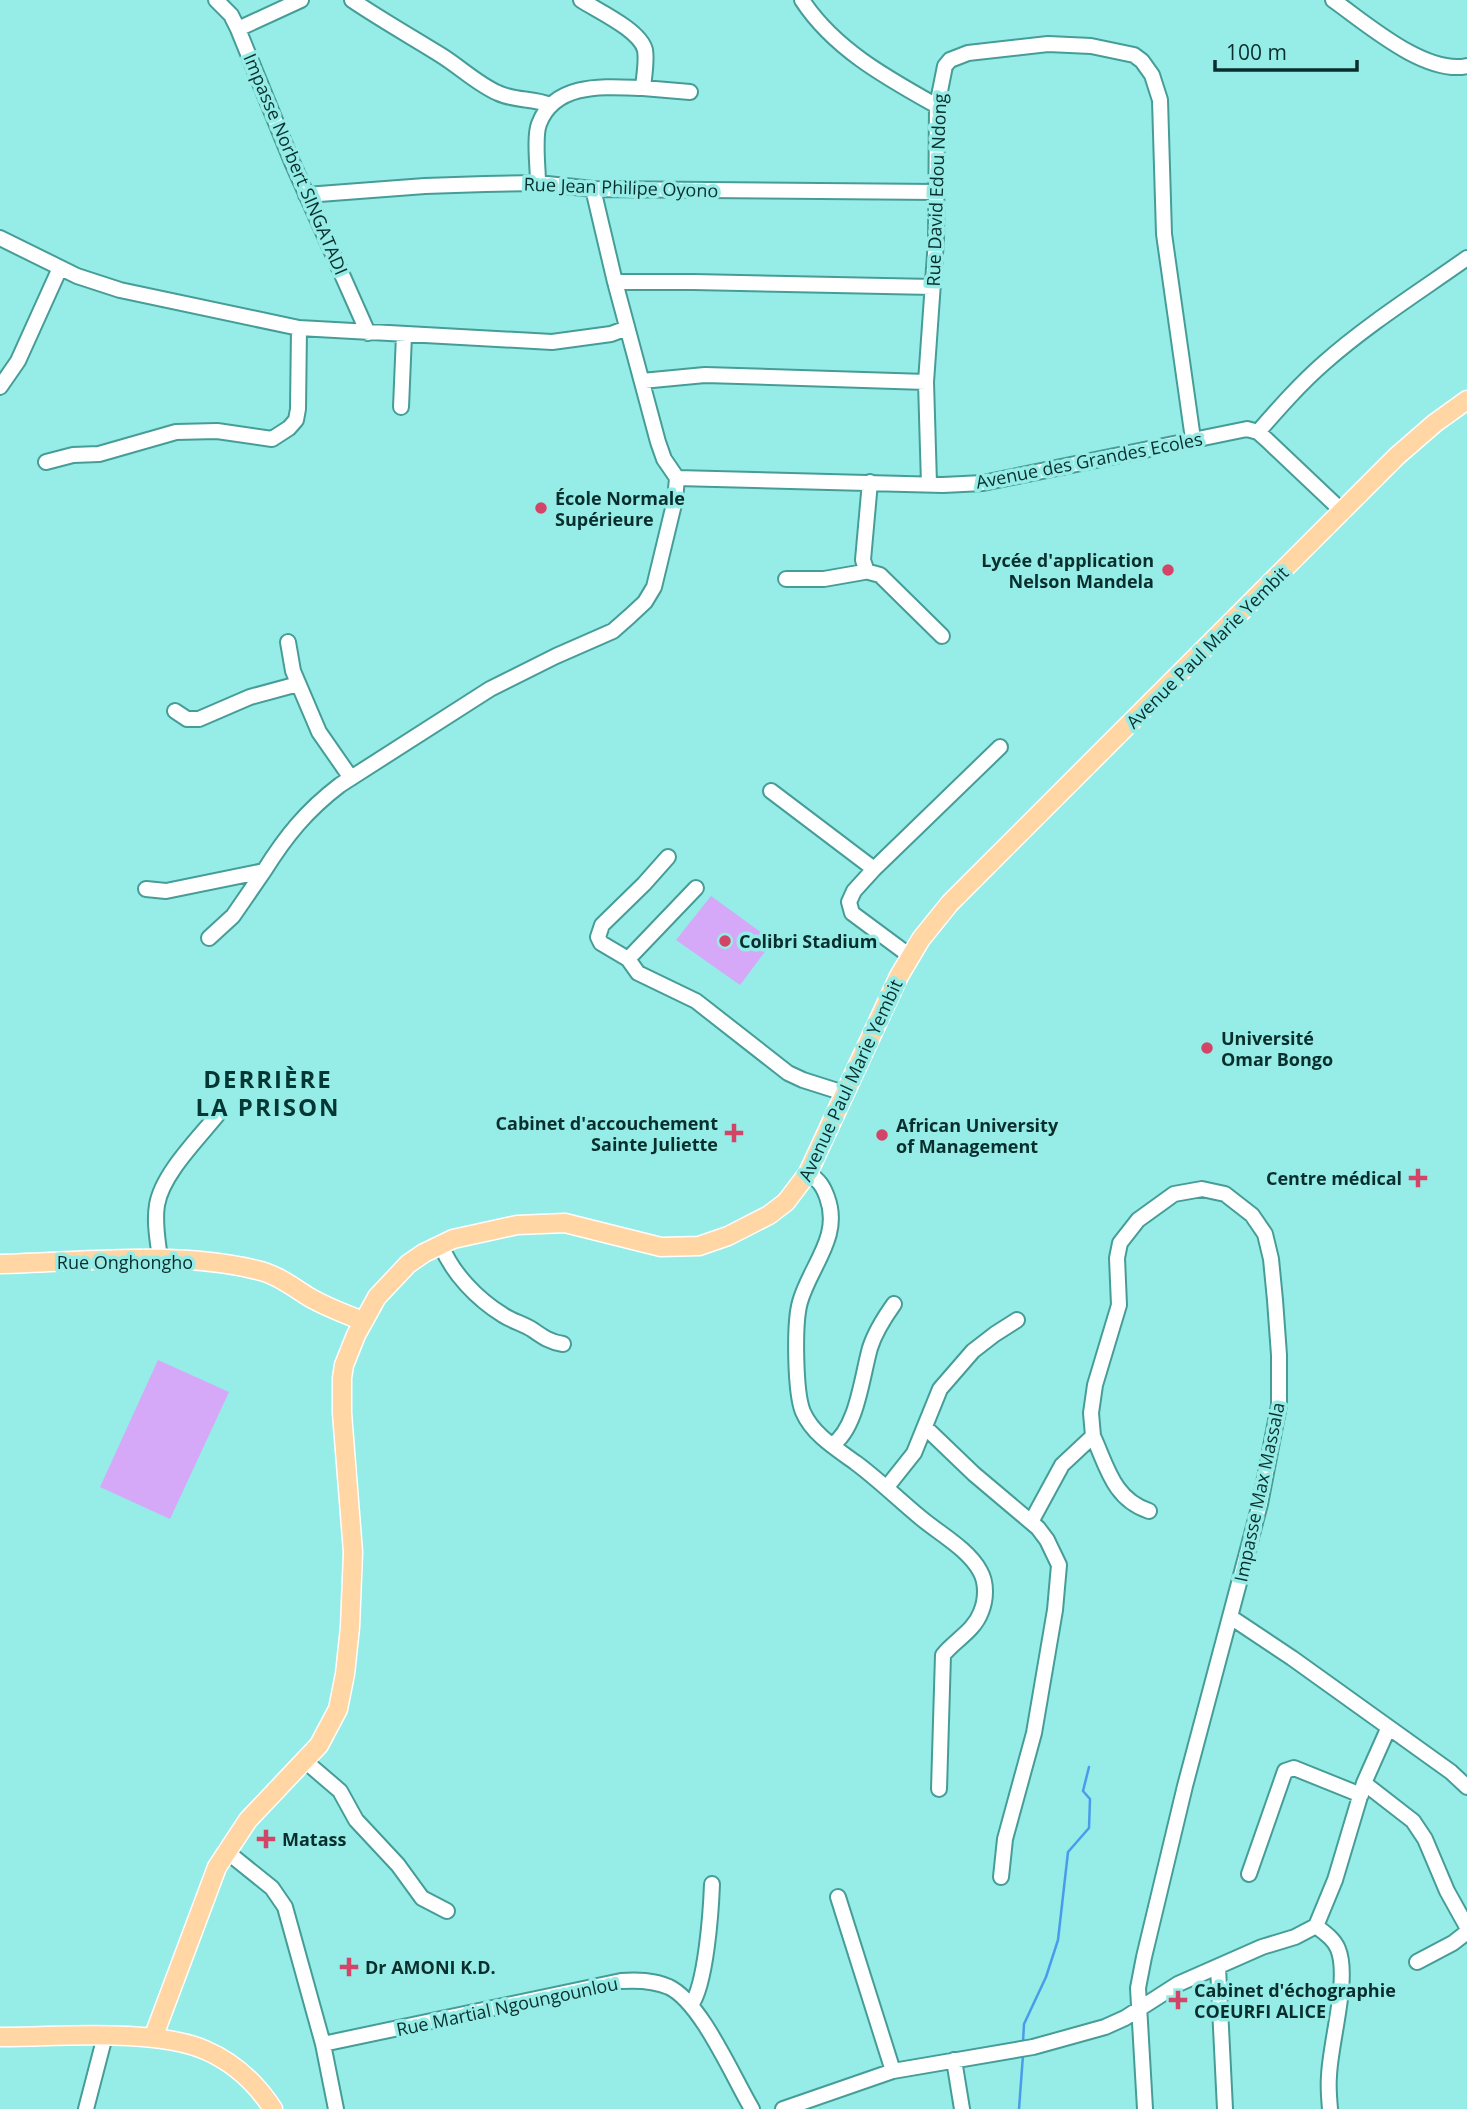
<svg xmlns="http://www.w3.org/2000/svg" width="1467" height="2109" viewBox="0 0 1467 2109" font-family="'Open Sans',sans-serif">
<rect width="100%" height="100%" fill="#96ece6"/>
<path fill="#d5a9f8" d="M711,896L773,941L740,985L676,940Z
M158,1360L229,1392L170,1519L100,1487Z"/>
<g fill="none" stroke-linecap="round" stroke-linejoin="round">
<path stroke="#499ceb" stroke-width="2.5" d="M1023,2042L1024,2024L1046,1977L1058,1940L1068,1852L1089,1828L1090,1799L1083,1791L1089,1767
M1019,2109L1023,2055"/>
<defs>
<path id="minor" d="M216,0L231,15L238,29L292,162L368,333
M352,0C380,19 410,36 439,54C459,66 477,84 498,93C515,101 533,98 550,105
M802,0C834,49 887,78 937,106
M1333,0C1367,24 1425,75 1467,66
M238,29L301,0
M643,88L690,92
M538,183C538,168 534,137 539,124C555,81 607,87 643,88C644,76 647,61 645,50C640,30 598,11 581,0
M593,189L615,282L658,442L664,459L677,478
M306,195L425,186L485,184L538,183L593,189L937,192
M0,238L77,276L120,290L299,328L552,342L611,334L627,328
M615,282H693L933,287
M642,381L705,375L926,382
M0,387L18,361L60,268
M401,407L404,335
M1258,432C1279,408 1300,384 1324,363C1368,324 1419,292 1467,258
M46,462L73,455L99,454L176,432L217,431L272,439L289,428L296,420L298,409L299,328
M677,478L943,485L983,483L1247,429L1258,432L1267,440L1343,512
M929,484L926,382L936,240L937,106L945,66L950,60L968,53L1048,44L1091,46L1134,55L1142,61L1152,75L1160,100L1164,234L1193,439
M866,569L863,560L870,482
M869,572L880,575L942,636
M786,579H824L864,572
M288,642L293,671L319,732L351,778
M175,711L187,719H199L250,697L298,684
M771,791L874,869
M668,857L644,884L602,925L598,937L601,943L628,959L638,973L696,1001L788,1073L803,1080L844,1093
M146,889L166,891L264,871C286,836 306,811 340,785L490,689L556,656L613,631L630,616L645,602L654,587L675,500L677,478
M209,938L233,916L264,871
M910,956L852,913L849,902L854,891L874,869L1000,747
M628,959L696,888
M808,1173C819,1180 823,1186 827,1197C842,1237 810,1266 800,1302C794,1323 795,1393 803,1412C813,1435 837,1449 856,1463C879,1480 899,1500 921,1518C940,1534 968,1549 980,1571C987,1583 986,1600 981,1612C974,1631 955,1640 943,1655L939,1789
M441,1245C452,1273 477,1299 503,1315C512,1321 524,1324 533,1330C543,1337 550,1342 563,1344
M160,1259C158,1241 154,1223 157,1205C162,1174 199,1138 218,1114
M925,1427L974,1474L1038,1528L1047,1540L1059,1565L1055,1610L1034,1733L1005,1839L1001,1877
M832,1445C857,1429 862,1376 870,1348C875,1332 884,1318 894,1304
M887,1487L914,1453L940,1389L973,1351L995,1334L1017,1320
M1031,1522L1062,1465L1093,1436
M1232,1618L1292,1658L1451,1772L1467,1787
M305,1761L340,1791L356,1820L398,1865L422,1898L447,1911
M1364,1783L1413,1821L1425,1839L1447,1891L1467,1927
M226,1851L272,1888L285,1907L323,2044L336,2109
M1249,1874L1285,1771L1294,1768L1361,1795
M838,1897L893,2071
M1316,1926C1325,1933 1334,1939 1338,1949C1350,1978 1330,2043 1329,2076C1328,2087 1329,2098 1330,2109
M1417,1962L1453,1943L1467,1932
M1218,1967L1225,2109
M691,2005C706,1985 711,1911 712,1884
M323,2044L621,1981C637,1980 653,1980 669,1987C701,2002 733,2077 752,2109
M954,2060L962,2109
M86,2109L105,2036
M783,2109L893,2071L1033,2047L1105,2027L1125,2018L1178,1984L1262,1947L1295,1937L1316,1926L1335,1880L1364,1783L1388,1729
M1145,2109L1138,1988L1144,1957L1185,1786L1260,1504L1279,1405V1355L1275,1300L1271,1259L1265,1234L1252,1215L1225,1194L1202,1189L1174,1194L1138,1220L1120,1243L1117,1258L1119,1305L1095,1385L1091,1413L1093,1436C1107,1466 1113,1499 1149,1511"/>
<path id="major" d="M0,1264C83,1262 176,1250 257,1270C276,1274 293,1287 309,1297C326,1307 345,1314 363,1321
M0,2037C56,2037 155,2028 205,2050C233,2062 256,2083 273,2109
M153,2038L217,1867L248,1820L319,1745L338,1709L345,1674L350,1627L353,1552L342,1413V1378L344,1365L356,1335L377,1297L408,1264L424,1253L453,1239L517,1225L565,1223L661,1247L699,1246L728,1236L769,1215L786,1202L808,1173L899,976L921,939L950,903L1397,456L1435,423L1467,400"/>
</defs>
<use href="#minor" stroke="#469d98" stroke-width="18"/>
<use href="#major" stroke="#fff" stroke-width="21"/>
<use href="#minor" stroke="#fff" stroke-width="14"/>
<use href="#major" stroke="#ffd6a4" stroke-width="18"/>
</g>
<g fill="#d34467" stroke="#96ece6" stroke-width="2.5">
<circle cx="541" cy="508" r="7"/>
<circle cx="1168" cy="570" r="7"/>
<circle cx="725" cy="941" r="7"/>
<circle cx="1207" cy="1048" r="7"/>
<path d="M730.5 1122.5h7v7h7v7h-7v7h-7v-7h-7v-7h7z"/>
<circle cx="882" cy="1135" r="7"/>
<path d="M1414.5 1167.5h7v7h7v7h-7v7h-7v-7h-7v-7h7z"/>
<path d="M262.5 1828.5h7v7h7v7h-7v7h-7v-7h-7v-7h7z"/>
<path d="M345.5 1956.5h7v7h7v7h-7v7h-7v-7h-7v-7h7z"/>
<path d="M1174.5 1989.5h7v7h7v7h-7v7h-7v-7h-7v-7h7z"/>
</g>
<g text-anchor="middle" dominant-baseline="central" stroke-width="7" stroke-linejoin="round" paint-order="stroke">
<g font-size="18" fill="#082f2d" stroke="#96ece6">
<text transform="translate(296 164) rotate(67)">Impasse Norbert SINGATADI</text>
<text transform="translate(621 187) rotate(2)">Rue Jean Philipe Oyono</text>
<text transform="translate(936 190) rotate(-88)">Rue David Edou Ndong</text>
<text transform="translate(1089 460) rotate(-11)">Avenue des Grandes Ecoles</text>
<text transform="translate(1207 647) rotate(-45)">Avenue Paul Marie Yembit</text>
<text transform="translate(850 1080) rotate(-65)">Avenue Paul Marie Yembit</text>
<text x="125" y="1262">Rue Onghongho</text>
<text transform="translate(1259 1492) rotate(-78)">Impasse Max Massala</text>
<text transform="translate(507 2006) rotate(-12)">Rue Martial Ngoungounlou</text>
</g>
<g font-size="18" font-weight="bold" fill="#082f2d" stroke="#96ece6" text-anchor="start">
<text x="555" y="498">École Normale<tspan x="555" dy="21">Supérieure</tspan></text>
<text x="1154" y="560" text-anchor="end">Lycée d'application<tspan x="1154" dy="21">Nelson Mandela</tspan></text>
<text x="739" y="941">Colibri Stadium</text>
<text x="1221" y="1038">Université<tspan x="1221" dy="21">Omar Bongo</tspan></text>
<text x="718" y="1123" text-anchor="end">Cabinet d'accouchement<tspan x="718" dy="21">Sainte Juliette</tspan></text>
<text x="896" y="1125">African University<tspan x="896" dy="21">of Management</tspan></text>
<text x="1402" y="1178" text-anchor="end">Centre médical</text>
<text x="282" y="1839">Matass</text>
<text x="365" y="1967">Dr AMONI K.D.</text>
<text x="1194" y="1990">Cabinet d'échographie<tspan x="1194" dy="21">COEURFI ALICE</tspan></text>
</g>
<g font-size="24" font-weight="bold" letter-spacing="2" fill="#033734" stroke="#96ece6">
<text x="268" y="1078">DERRIÈRE<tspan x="268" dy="28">LA PRISON</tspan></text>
</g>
</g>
<path d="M1215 60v10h142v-10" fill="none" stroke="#082f2d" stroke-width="3.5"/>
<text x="1226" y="60" font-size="21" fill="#082f2d" stroke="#96ece6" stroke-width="5" paint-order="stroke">100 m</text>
</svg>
